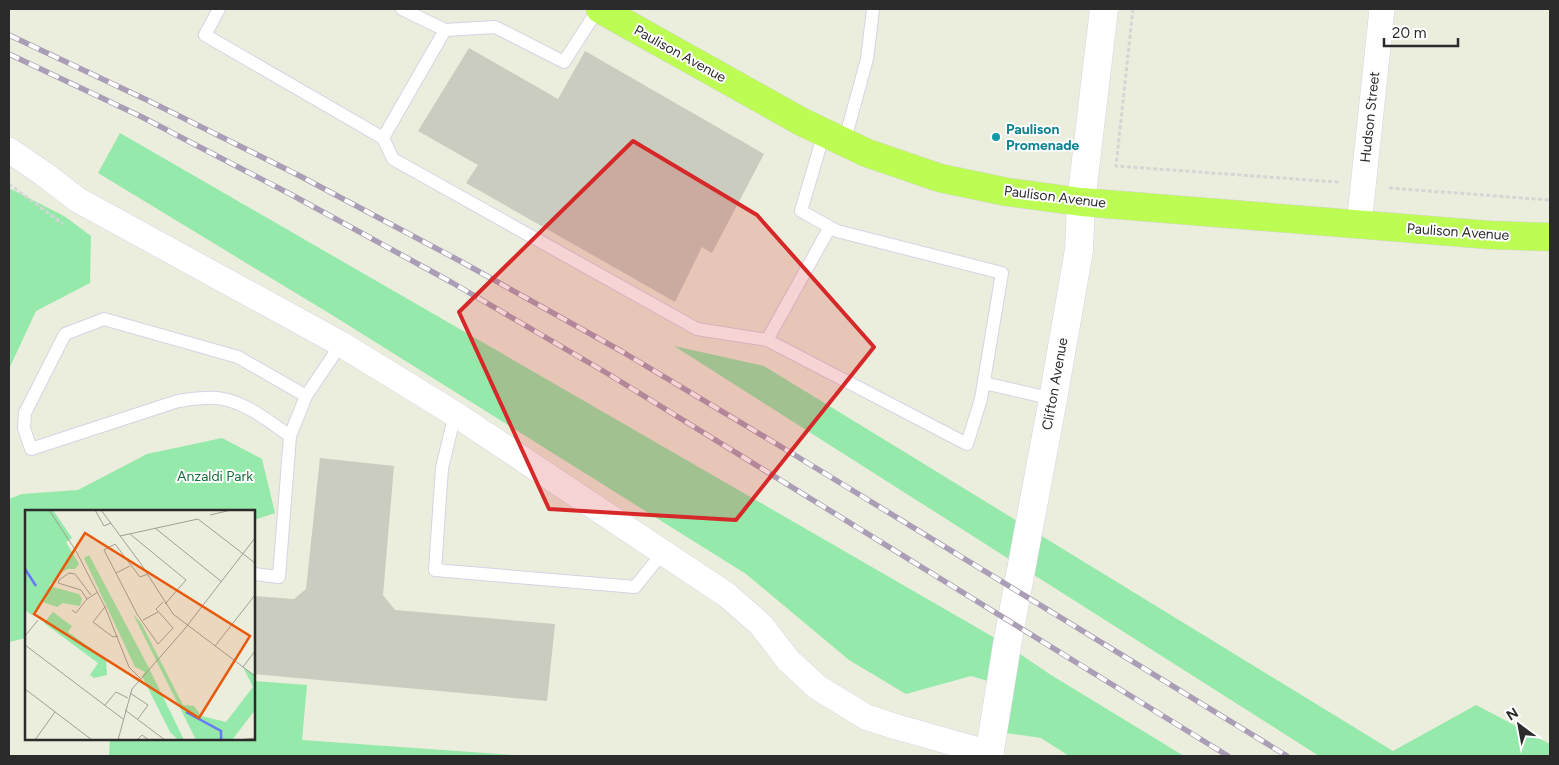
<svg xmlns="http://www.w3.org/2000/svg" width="1559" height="765" viewBox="0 0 1559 765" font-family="Figtree,sans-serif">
<rect width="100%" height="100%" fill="#ebeedc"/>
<path fill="#94e9ab" d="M120,133L1007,645L1051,675L1184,756H1069L1041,738L993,731L1001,685L971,676L906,694L849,660L746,574L332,315L98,173Z
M9,188L64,216L91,236L90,283L36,311L9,369Z
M674,346L764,366L1393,751L1476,705L1550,744V756H1319Z
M222,438L262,459L275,513L254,520V511H26V638L9,642V499L22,494L78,490L147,454Z
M254,681L307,685L302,740L528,756H109L110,739H254Z"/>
<path fill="#c9ccbf" d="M469,48L558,99L585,51L764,154L712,253L702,247L675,302L466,183L478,165L418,131Z
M320,458L394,466L383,595L395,610L555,624L547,701L254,674V596L294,599L306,589Z"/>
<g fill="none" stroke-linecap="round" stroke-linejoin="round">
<defs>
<path id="service" d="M219,9L205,35L383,138L393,159L697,329L767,340L967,444L981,399L1002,273L837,231L801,211L824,133
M402,9L445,30L495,27L564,62L598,9
M383,138L445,30
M844,143L867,59L873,9
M767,340L830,227
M984,383L1053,399
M306,396L238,357L104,319L65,334L25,413L24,428L31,449L178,401C191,399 204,397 217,398C245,401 268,421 290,436L306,396L341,344
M455,414L442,468L435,570L635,587L663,552
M254,574L279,577L290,436"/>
<path id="minor" d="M9,150L44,174L78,200L341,344L455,414L727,595L761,625L788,660L817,687L866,717L897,727L989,753
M1359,225L1382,9"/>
<path id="secondary" d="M989,756L1007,645L1053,399L1079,250L1081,202L1104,9"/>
<path id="primary" d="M600,9L802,122L867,153L940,178L1007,192L1081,202L1490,235L1550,237"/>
</defs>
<use href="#service" stroke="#d9d1e5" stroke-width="14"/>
<use href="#minor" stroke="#d9d1e5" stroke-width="26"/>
<use href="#secondary" stroke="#d9d1e5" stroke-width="29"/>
<use href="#primary" stroke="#d5d5d5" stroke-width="29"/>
<path stroke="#d5d5d5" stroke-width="3" stroke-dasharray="4 2.5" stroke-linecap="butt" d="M1133,9L1116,166L1337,182V178
M9,184L63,224
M1389,188L1550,200"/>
<use href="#service" stroke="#fff" stroke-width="12"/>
<use href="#minor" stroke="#fff" stroke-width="25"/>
<use href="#secondary" stroke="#fff" stroke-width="28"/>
<use href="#primary" stroke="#bdfc53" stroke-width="28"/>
<defs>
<path id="rail" d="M9,35L149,101L300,176L460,261L621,351L775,443L1287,756
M9,54L142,117L292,195L451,282L610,375L1228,756"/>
</defs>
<use href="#rail" stroke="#aa9eb7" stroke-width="5.5"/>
<use href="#rail" stroke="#fff" stroke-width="4" stroke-dasharray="11" stroke-linecap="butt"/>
</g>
<path fill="#d62828" fill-opacity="0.2" stroke="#d62828" stroke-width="4" stroke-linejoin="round" d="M633,141L757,215L874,347L736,520L549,509L459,312Z"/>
<circle fill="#0f9aa8" stroke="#fff" stroke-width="2" cx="996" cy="137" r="5"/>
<g text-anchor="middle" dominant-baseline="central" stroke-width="4" stroke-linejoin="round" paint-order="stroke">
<g font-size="14" fill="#2b2b2b" stroke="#fff">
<text transform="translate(680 54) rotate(29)">Paulison Avenue</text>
<text transform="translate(1370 117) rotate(-84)">Hudson Street</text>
<text transform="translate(1055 197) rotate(7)">Paulison Avenue</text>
<text transform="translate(1458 232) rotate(4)">Paulison Avenue</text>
<text transform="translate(1055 384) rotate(-80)">Clifton Avenue</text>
</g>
<g font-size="14" font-weight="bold" fill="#0d838f" stroke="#fff" text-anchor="start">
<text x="1006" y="129">Paulison<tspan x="1006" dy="16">Promenade</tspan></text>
</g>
<g font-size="14" fill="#146f38" stroke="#fff">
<text x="215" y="476">Anzaldi Park</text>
</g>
</g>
<g transform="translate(25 510)">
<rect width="230" height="230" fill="#ebeedc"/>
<path d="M0,0H28L47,28L41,32L54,54L50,59H43L34,64L24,76L54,84L57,89L55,96L38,93L32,97L18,92L7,105L0,100ZM64,45L124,158L159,230H153L145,222L117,166L120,162L110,157L59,48ZM28,102L47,116L43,122L81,149L82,165L69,168L65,165L73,153L19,113ZM108,104L116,113L158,195L169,196L176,206L201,212L228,177L218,157L230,166V200L207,230H171Z" fill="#94e9ab"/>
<path fill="none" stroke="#6679f9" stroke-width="2.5" d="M0,59L11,76M161,202L196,221V230"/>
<path fill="none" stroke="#9ea095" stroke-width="1" d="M24,0L51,41L80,97L104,157L115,168M70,0L79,16L86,13M76,0L116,54L148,104L230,166M185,5L206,0M130,18L197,72M105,24L161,70L140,94M95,26L173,9L230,53M91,63L105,56M123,64L115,67L90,34L79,40L112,104L133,134L148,118L131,99L138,92M66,85L50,64L44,63L34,70L33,73L56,80L62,89L73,82M80,97L68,112L88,127L93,126M47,100L51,103L62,89M118,110L133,102M0,126L13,110M0,135L98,209M190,136L230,85M218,157L230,141M0,179L67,230M105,183L123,195L113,209M80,195L91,182L103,188M100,200L140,230M10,230L30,202M93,230L107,179L158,121L230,28M112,230L117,225L124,230M213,230L230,228"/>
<path fill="#e8590c" fill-opacity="0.15" stroke="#e8590c" stroke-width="2.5" d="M60,23L225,126L174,208L9,104Z"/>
<rect width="230" height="230" fill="none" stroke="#2b2b2b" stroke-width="2.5"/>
</g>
<rect width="1559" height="765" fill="none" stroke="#2b2b2b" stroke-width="20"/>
<g transform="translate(1519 725) rotate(328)" stroke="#ffffff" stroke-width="4" paint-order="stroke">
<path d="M0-4L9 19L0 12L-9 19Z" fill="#2b2b2b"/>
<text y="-8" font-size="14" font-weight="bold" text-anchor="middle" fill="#2b2b2b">N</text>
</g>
<path d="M1384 38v8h74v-8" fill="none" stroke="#2b2b2b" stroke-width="2.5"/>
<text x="1392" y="38" font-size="15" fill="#2b2b2b" stroke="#ffffff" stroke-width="4" paint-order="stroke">20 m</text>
</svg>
